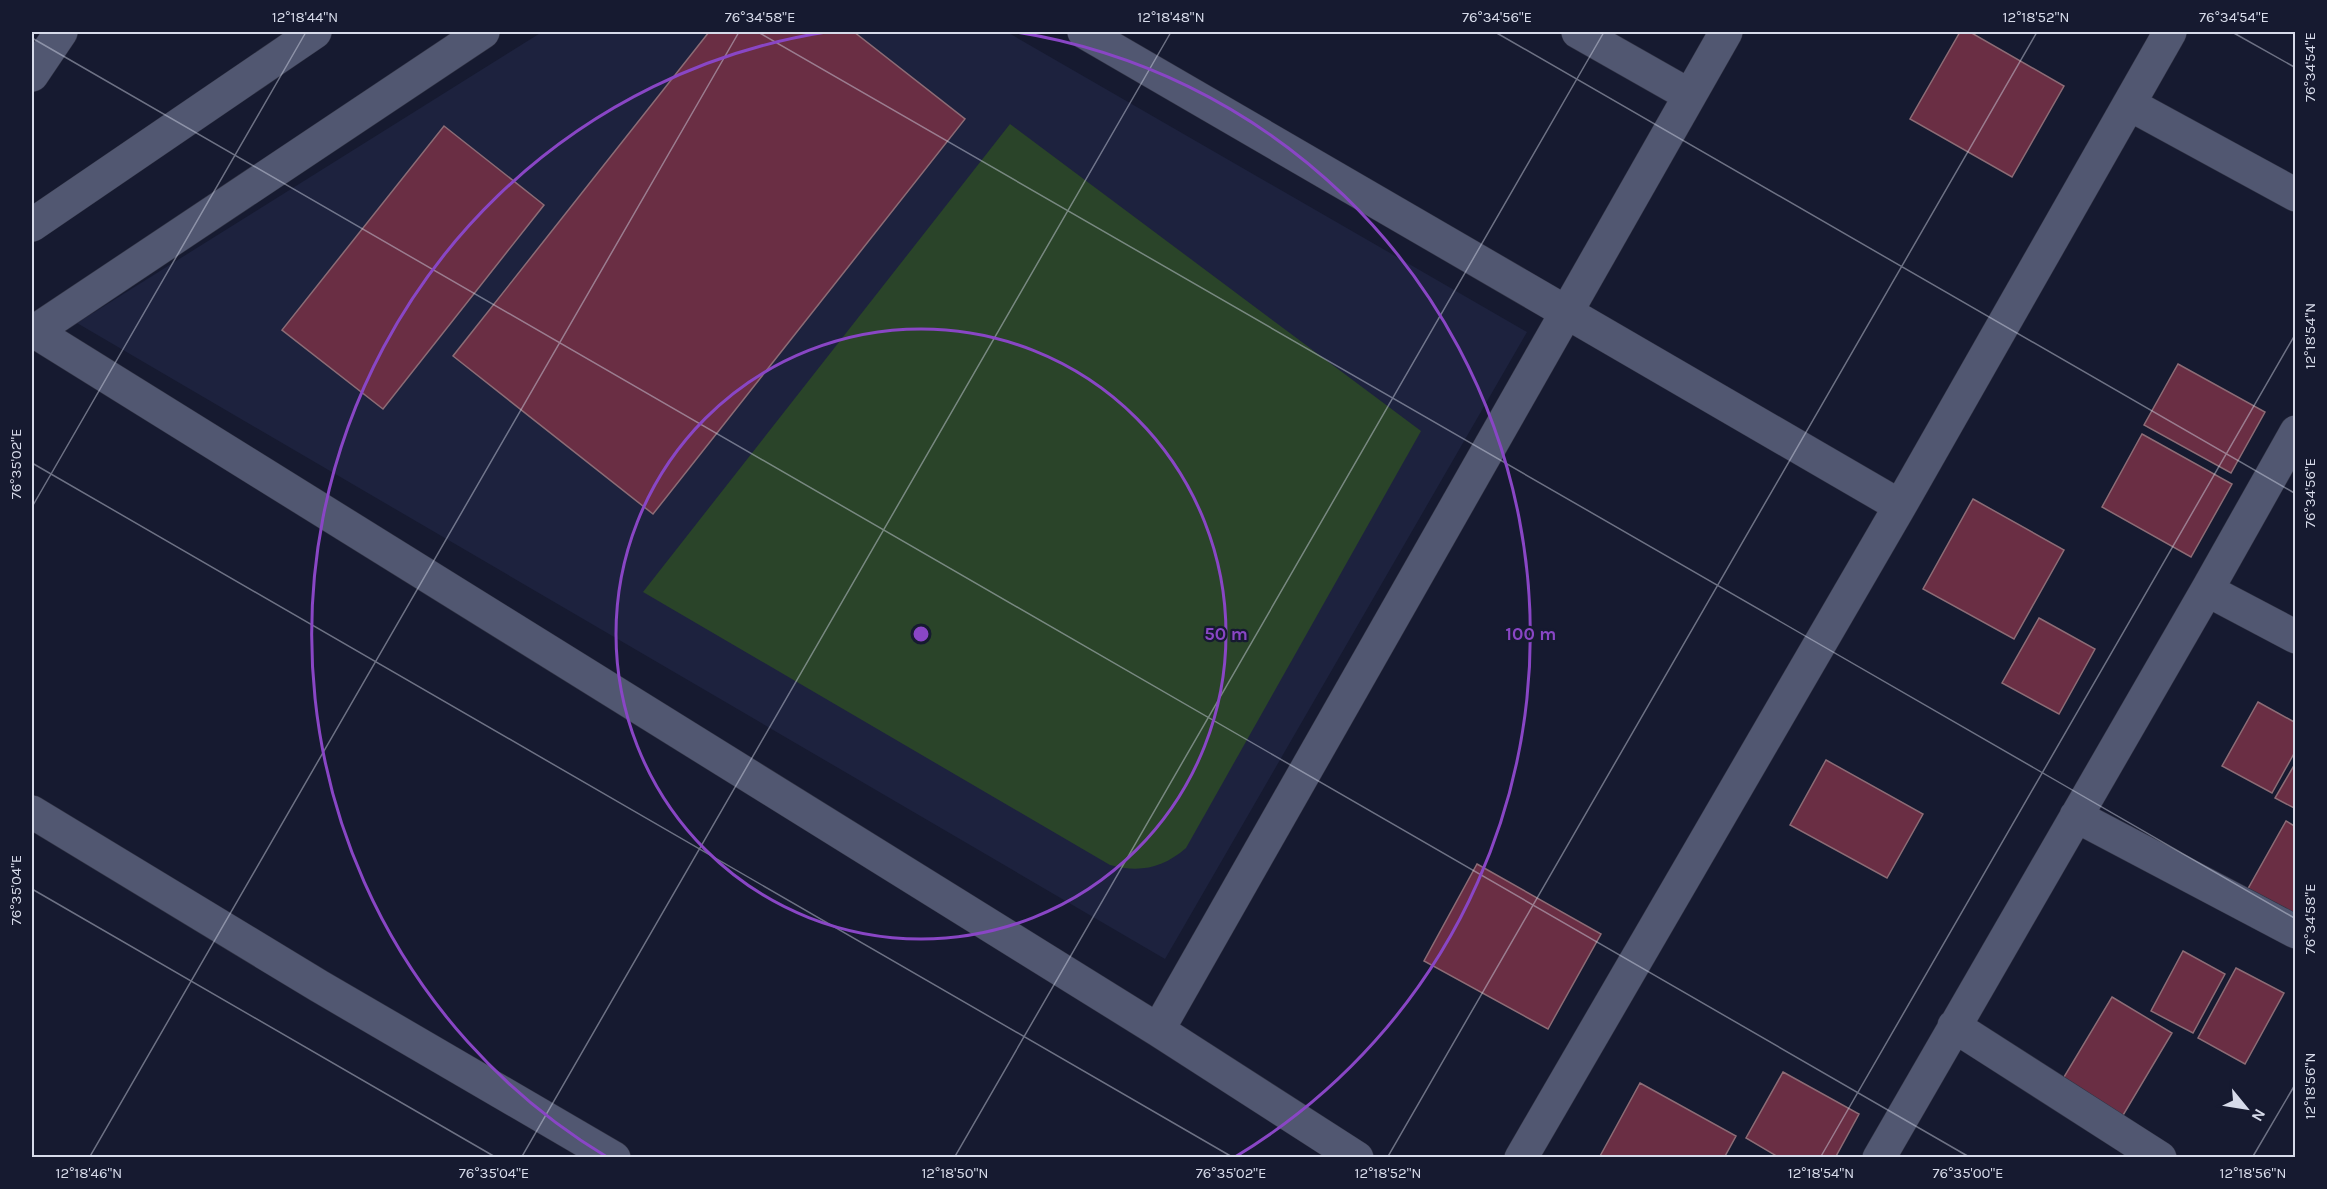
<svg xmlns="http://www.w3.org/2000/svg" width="2327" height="1189" viewBox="0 0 2327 1189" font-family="Karla,sans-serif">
<rect width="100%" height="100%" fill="#161a30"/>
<path fill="#1d223e" d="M542,32H1007L1527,332L1165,959L77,323Z"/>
<path fill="#2a4429" d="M1010,124L1421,431L1186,848C1163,868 1140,873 1110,865L643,592Z"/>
<path fill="#6a2e44" stroke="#8c6c76" stroke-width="1.5" d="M709,32H854L965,119L653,514L453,356Z
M1960,32H1970L2064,86L2012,177L1910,119Z
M444,126L544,205L383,409L282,330Z
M2178,364L2265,412L2231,473L2144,425Z
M2142,434L2232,484L2191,557L2102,507Z
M1973,499L2064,550L2014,639L1923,589Z
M2039,618L2095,649L2059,714L2002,683Z
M2258,702L2296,723V750L2272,793L2222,766Z
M1826,760L1923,814L1887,878L1790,825Z
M2296,762V809L2275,798Z
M2286,821L2296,827V921L2245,894Z
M1477,864L1601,934L1548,1029L1424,961Z
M2183,951L2225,974L2193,1033L2151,1011Z
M2236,968L2284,993L2245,1064L2198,1038Z
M2112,997L2172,1033L2119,1122L2058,1087Z
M1783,1072L1859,1114L1835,1158H1780L1746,1138Z
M1640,1083L1736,1136L1724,1158H1599Z"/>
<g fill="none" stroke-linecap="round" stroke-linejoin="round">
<defs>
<path id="minor" d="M1084,32L1900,506
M1578,32L1689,95
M32,75L61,32
M2129,104L2296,195
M32,225L315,32
M32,330L1158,1030L1357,1158
M32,333L483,32
M2207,590L2296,637
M32,812L319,986L614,1158
M2076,816L2296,932
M1954,1026L2160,1158
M1158,1030L1726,32
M1521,1158L1900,506L2170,32
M1879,1158L2207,590L2296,432"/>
</defs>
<use href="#minor" stroke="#323445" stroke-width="34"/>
<use href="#minor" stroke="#515771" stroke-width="33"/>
</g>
<path fill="none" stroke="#d7dbea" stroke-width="1.5" stroke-opacity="0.45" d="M758,32L2296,919M1495,32L2296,494M2232,32L2296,68M32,38L1971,1158M32,463L1234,1158M32,507L306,32M32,889L497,1158M89,1158L739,32M521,1158L1171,32M954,1158L1604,32M1387,1158L2037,32M1820,1158L2296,333M2252,1158L2296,1083"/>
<g fill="none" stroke="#8946c5" stroke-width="3">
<circle cx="921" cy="634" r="305"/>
<path d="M607 1157A610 610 0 0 1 826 32M1016 32A610 610 0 0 1 1235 1157"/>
</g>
<circle cx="921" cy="634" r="9" fill="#8946c5" stroke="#161a30" stroke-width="3"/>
<g font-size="18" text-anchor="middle" font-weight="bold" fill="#8946c5" stroke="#161a30" stroke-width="4.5" stroke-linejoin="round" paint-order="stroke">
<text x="1226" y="640">50 m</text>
<text x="1531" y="640">100 m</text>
</g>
<rect width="2327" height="1189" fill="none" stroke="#161a30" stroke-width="66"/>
<g transform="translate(2246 1108) rotate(120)" stroke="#161a30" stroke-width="4.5" paint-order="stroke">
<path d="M0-4.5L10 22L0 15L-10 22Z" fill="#d7dbea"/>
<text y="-9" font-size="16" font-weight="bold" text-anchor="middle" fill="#d7dbea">N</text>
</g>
<rect x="33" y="33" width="2261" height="1123" fill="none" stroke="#d7dbea" stroke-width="2"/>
<g font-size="15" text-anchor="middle" fill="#d7dbea">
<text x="305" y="22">12°18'44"N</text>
<text x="760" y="22">76°34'58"E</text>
<text x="1171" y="22">12°18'48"N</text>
<text x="1497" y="22">76°34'56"E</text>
<text x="2036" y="22">12°18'52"N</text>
<text x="2234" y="22">76°34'54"E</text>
<text transform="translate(2310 67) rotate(-90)" y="5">76°34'54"E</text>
<text transform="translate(2310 336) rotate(-90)" y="5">12°18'54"N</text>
<text transform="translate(16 464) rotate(-90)" y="5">76°35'02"E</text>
<text transform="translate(2310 493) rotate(-90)" y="5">76°34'56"E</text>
<text transform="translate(16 890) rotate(-90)" y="5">76°35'04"E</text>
<text transform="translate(2310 919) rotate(-90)" y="5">76°34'58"E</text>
<text transform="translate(2310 1086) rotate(-90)" y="5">12°18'56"N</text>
<text x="89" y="1178">12°18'46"N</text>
<text x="494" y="1178">76°35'04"E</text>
<text x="955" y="1178">12°18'50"N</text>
<text x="1231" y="1178">76°35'02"E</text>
<text x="1388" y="1178">12°18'52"N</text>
<text x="1821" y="1178">12°18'54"N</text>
<text x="1968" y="1178">76°35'00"E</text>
<text x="2253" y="1178">12°18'56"N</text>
</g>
</svg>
